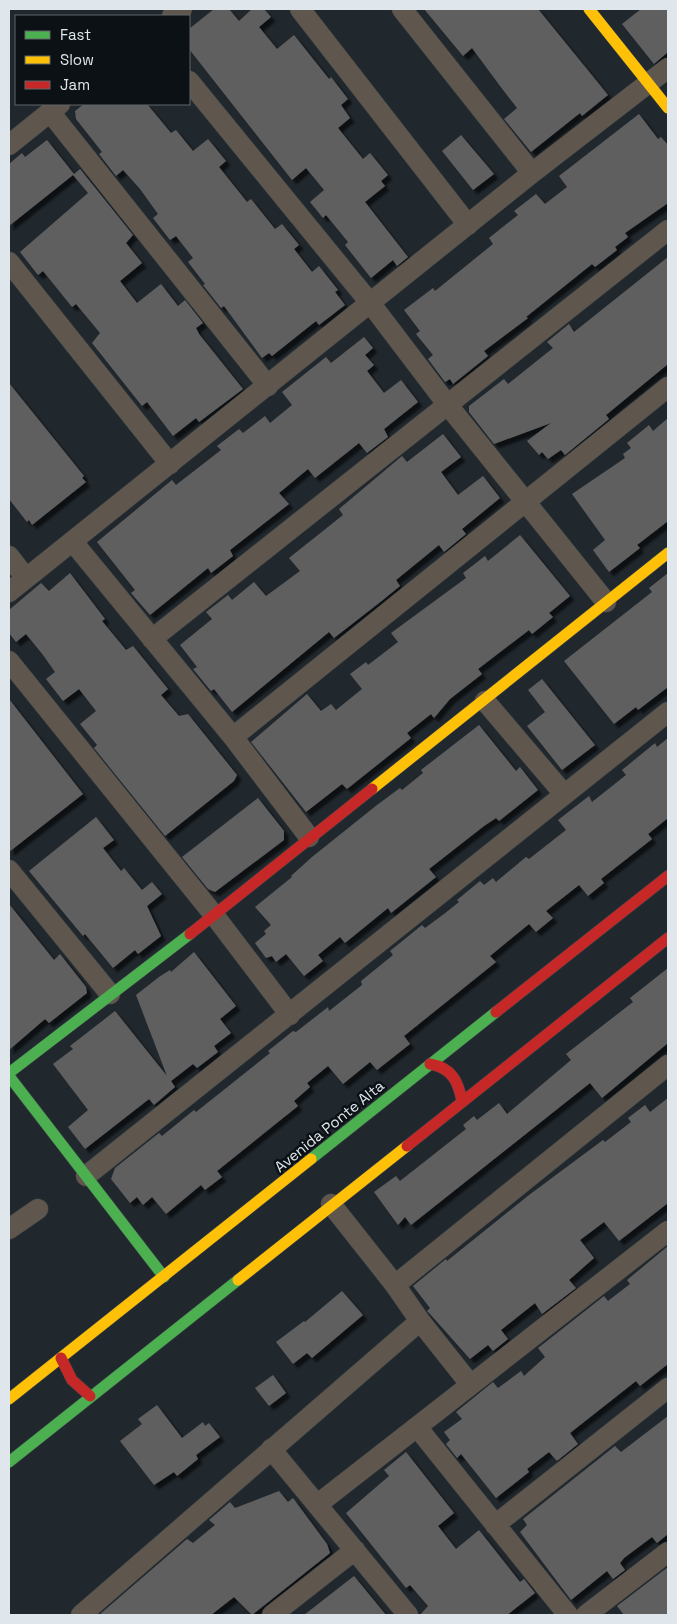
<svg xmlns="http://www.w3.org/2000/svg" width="677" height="1624" viewBox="0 0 677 1624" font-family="'Space Grotesk',sans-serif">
<defs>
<filter id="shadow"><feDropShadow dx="4.5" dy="4.5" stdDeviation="1" flood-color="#0009"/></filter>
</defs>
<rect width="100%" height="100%" fill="#21282d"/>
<path fill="#605f60" filter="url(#shadow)" d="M214,9H229L239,21L252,9H264L271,17L259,27L277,49L294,35L329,79L331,77L348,99L341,105L350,118L338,128L363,159L370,153L388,175L381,181L385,186L365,202L408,257L397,266L393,260L371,278L345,245L348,242L326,215L323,218L310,202L324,190L306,168L292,180L189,49V29Z
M424,9H538L608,95L582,116L580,113L531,152L504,119L517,108L500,86L472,48L463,56Z
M641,9H668V52L654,64L622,24Z
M84,104H147L171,133L176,130L193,151L208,139L226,161L219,167L247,202L251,199L275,229L282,224L299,245L294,249L312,272L319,266L338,290L335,292L345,305L319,325L316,321L272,356L269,353L262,358L224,306L221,308L203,285L205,284L188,262L193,258L176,236L170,240L153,218L158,214L140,189L123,170L116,176L99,154L102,152L76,119L75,111Z
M639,114L658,139L661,137L668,145V203L625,233L628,237L615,247L617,250L595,267L592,264L526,317L528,318L484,351L488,356L453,384L450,379L445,382L428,359L433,355L416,334L420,331L404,310L433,288L435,291L493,244L489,238L518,215L514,211L536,194L545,204L567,187L559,176Z
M461,135L494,174L473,190L442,151Z
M47,140L74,174L80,169L133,235L126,243L142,263L120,281L137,303L161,284L178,306L185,300L203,323L196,328L199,334L243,389L199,422L196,418L173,436L147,402L142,406L92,343L100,333L76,304L72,307L43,271L38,275L20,252L88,193L73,175L9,226V164L22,153L25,157Z
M668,257V364L606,415L609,419L565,455L561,450L548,459L542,452L539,455L527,441L551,423L494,444L469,412V406L504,379L508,384L553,348L547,342L569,324L574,332Z
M364,337L373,348L365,355L374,365L367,371L384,393L401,380L418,402L384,429L388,437L367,453L359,443L315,478L308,469L279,493L289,504L230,550L233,556L211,573L208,568L150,615L131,593L135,590L97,542L172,480L176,485L221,450L217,446L239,429L243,433L265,416L270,423L292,405L282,392L326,357L331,363Z
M9,383L84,476L82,478L86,482L32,525L29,520L27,522L9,499Z
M668,418V521L637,545L640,548L609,572L593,550L605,540L572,494L625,458L623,454L631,448L627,443L649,425L653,431Z
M443,434L461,457L441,472L458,495L483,476L500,498L462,529L466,534L444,552L439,545L396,580L400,586L379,603L334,638L329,632L232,712L214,689L211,691L193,669L197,667L180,645L212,619L206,612L228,595L232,600L254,582L266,596L300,571L289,558L343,515L339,509L402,456L407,462Z
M520,535L570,596L549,613L553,617L532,634L529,630L478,669L482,674L450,699L434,718L431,714L407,733L411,738L347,789L342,784L306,812L251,742L307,694L321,711L331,704L336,710L362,689L350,674L366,662L368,665L398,642L391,633L466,578L463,573L485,556L488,561Z
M70,573L105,619L102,621L126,650L133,646L168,689L161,695L179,716L188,714L237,775L234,781L165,836L94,748L97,745L80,724L96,711L79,689L63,701L46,679L55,672L43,655L26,634L16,642L9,633V610L41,583L49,591Z
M668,573V687L638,710L636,707L614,724L564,661L652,592L649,588Z
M542,679L595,745L562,770L527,726L545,712L528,690Z
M9,699L83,794L9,852Z
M479,725L516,771L520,767L538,790L499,821L496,818L484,826L429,869L436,877L391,913L388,908L345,943L340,937L318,955L323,961L304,976L286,954L276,962L272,956L266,958L255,943L266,934L264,931L271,925L255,907L292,877L291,876L312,857L377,805L400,788L402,790L423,773L421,770Z
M668,738V818L648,834L652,839L601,879L604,883L588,896L579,885L546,911L553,918L536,932L529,924L490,956L496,962L404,1036L410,1044L377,1070L370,1062L343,1084L328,1066L307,1083L310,1087L294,1101L298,1106L217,1171L222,1177L205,1190L201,1185L166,1214L152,1197L143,1205L137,1197L130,1203L111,1179L115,1168L159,1133L162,1136L194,1110L196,1112L270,1053L268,1051L293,1031L296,1032L328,1007L329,1011L362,985L361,981L393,955L390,951L422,925L425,928L444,914L459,902L457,900L480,881L484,885L493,878L496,882L526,857L529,859L566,830L558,820L589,796L592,802L626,775L622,770L655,743L657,747Z
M258,798L284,831V840L215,892L208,889L182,857Z
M96,817L114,840L103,848L121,871L124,868L142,890L152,882L162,894L147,906L161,936L138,954L135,950L113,968L85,934L83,936L29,871Z
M9,904L54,960L60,954L86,987L87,993L49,1023L45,1019L9,1050Z
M194,952L236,1006L220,1019L231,1033L214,1046L218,1052L197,1068L193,1064L171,1081L175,1087L154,1105L149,1099L85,1149L68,1127L88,1110L53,1064L73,1049L70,1046L115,1011L167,1076L136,995L159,977L170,970L171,972Z
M668,968V1043L602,1098L590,1083L411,1225L405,1217L398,1225L374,1192L396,1176L400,1181L466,1129L463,1125L474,1116L477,1120L499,1103L507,1114L571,1060L566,1054L633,1002L630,998Z
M668,1098V1203L619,1241L604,1222L580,1240L594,1258L569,1280L576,1288L542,1314L535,1303L501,1330L508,1339L493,1351L488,1345L470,1359L430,1314L427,1311L430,1308L413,1286L446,1259L447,1261L529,1195L603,1140L605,1142L631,1122L628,1118L645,1105L650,1112Z
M668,1246V1364L640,1386L636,1381L570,1433L578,1444L557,1461L549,1452L527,1469L529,1472L496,1498L461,1454L457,1458L446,1444L450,1440L444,1432L462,1419L456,1412L493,1382L498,1388L521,1371L524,1376L545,1357L538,1348L604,1296L608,1301L630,1284L627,1280Z
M342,1291L363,1315L312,1358L307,1353L293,1364L276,1342L304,1321L305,1322Z
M273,1375L286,1393L269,1406L255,1388Z
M157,1405L182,1438L203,1422L205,1426L209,1423L220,1437L196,1455L198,1459L177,1476L174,1472L154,1485L120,1441L142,1424L138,1419Z
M668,1416V1534L657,1543L652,1537L624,1558L620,1563L625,1570L613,1579L607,1571L571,1600L520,1532L527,1525L523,1519L615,1446L621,1452Z
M406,1452L454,1513L438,1526L456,1549L479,1530L520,1582L524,1579L535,1593L507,1615H420L428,1606L410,1585L406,1588L346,1513L389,1476L384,1470Z
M279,1491L288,1502L293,1498L327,1544L330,1553L252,1615L234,1597L211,1615H99L187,1539L193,1543L215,1525L209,1520L230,1502L235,1508Z
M668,1567V1615H624L617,1606Z
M354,1576L386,1615H304Z"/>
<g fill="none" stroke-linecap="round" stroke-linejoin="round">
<defs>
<path id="street" d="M300,9L468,225
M402,9L532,173
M172,16L182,9
M189,81L371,304L447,404L606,602
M50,112L268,386
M9,145L60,104
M9,262L170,464
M73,542L233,737L309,837
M9,556L26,578
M9,592L532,173L668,68
M152,639L668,230
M9,661L214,915L290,1015
M485,701L564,794
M233,737L668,387
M9,870L110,994
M86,1176L668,712
M9,1229L38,1209
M395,1285L668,1065
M420,1321L470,1384
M417,1427L568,1615
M271,1449L408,1615
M318,1504L668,1231
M495,1525L668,1388
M81,1615L420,1321L395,1285L331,1204
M272,1615L355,1550
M586,1615L668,1552"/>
<path id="fast" d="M9,1073L190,934
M9,1076L164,1277
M311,1159L496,1012
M9,1462L238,1280"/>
<path id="slow" d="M589,9L668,108
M372,789L668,553
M238,1280L407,1146
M9,1399L311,1159"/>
<path id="jam" d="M190,934L372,789
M496,1012L668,876
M430,1064C452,1068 458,1081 462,1101
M407,1146L668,938
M61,1358L72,1380L90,1396"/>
</defs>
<use href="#street" stroke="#3c4347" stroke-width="21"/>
<use href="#fast" stroke="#3c4347" stroke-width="12"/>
<use href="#slow" stroke="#3c4347" stroke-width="12"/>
<use href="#jam" stroke="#3c4347" stroke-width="12"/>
<use href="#street" stroke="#5f574d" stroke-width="20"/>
<use href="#fast" stroke="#4caf50" stroke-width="11"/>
<use href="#slow" stroke="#ffc107" stroke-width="11"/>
<use href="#jam" stroke="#c62828" stroke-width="11"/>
</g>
<g text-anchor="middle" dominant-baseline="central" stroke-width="5" stroke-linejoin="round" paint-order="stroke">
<g font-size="15" fill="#dfe7ed" stroke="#0b1115">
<text transform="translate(329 1126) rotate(-39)">Avenida Ponte Alta</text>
</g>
</g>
<rect width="677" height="1624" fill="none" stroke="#dfe7ed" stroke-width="20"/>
<rect x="15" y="15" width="175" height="90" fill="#0b1115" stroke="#60676b"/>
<rect x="25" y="31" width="25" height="8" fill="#4caf50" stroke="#60676b"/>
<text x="60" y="40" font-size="15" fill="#dfe7ed">Fast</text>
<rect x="25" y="56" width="25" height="8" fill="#ffc107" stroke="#60676b"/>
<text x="60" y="65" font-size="15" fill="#dfe7ed">Slow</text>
<rect x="25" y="81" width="25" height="8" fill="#c62828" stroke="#60676b"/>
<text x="60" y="90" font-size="15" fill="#dfe7ed">Jam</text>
</svg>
